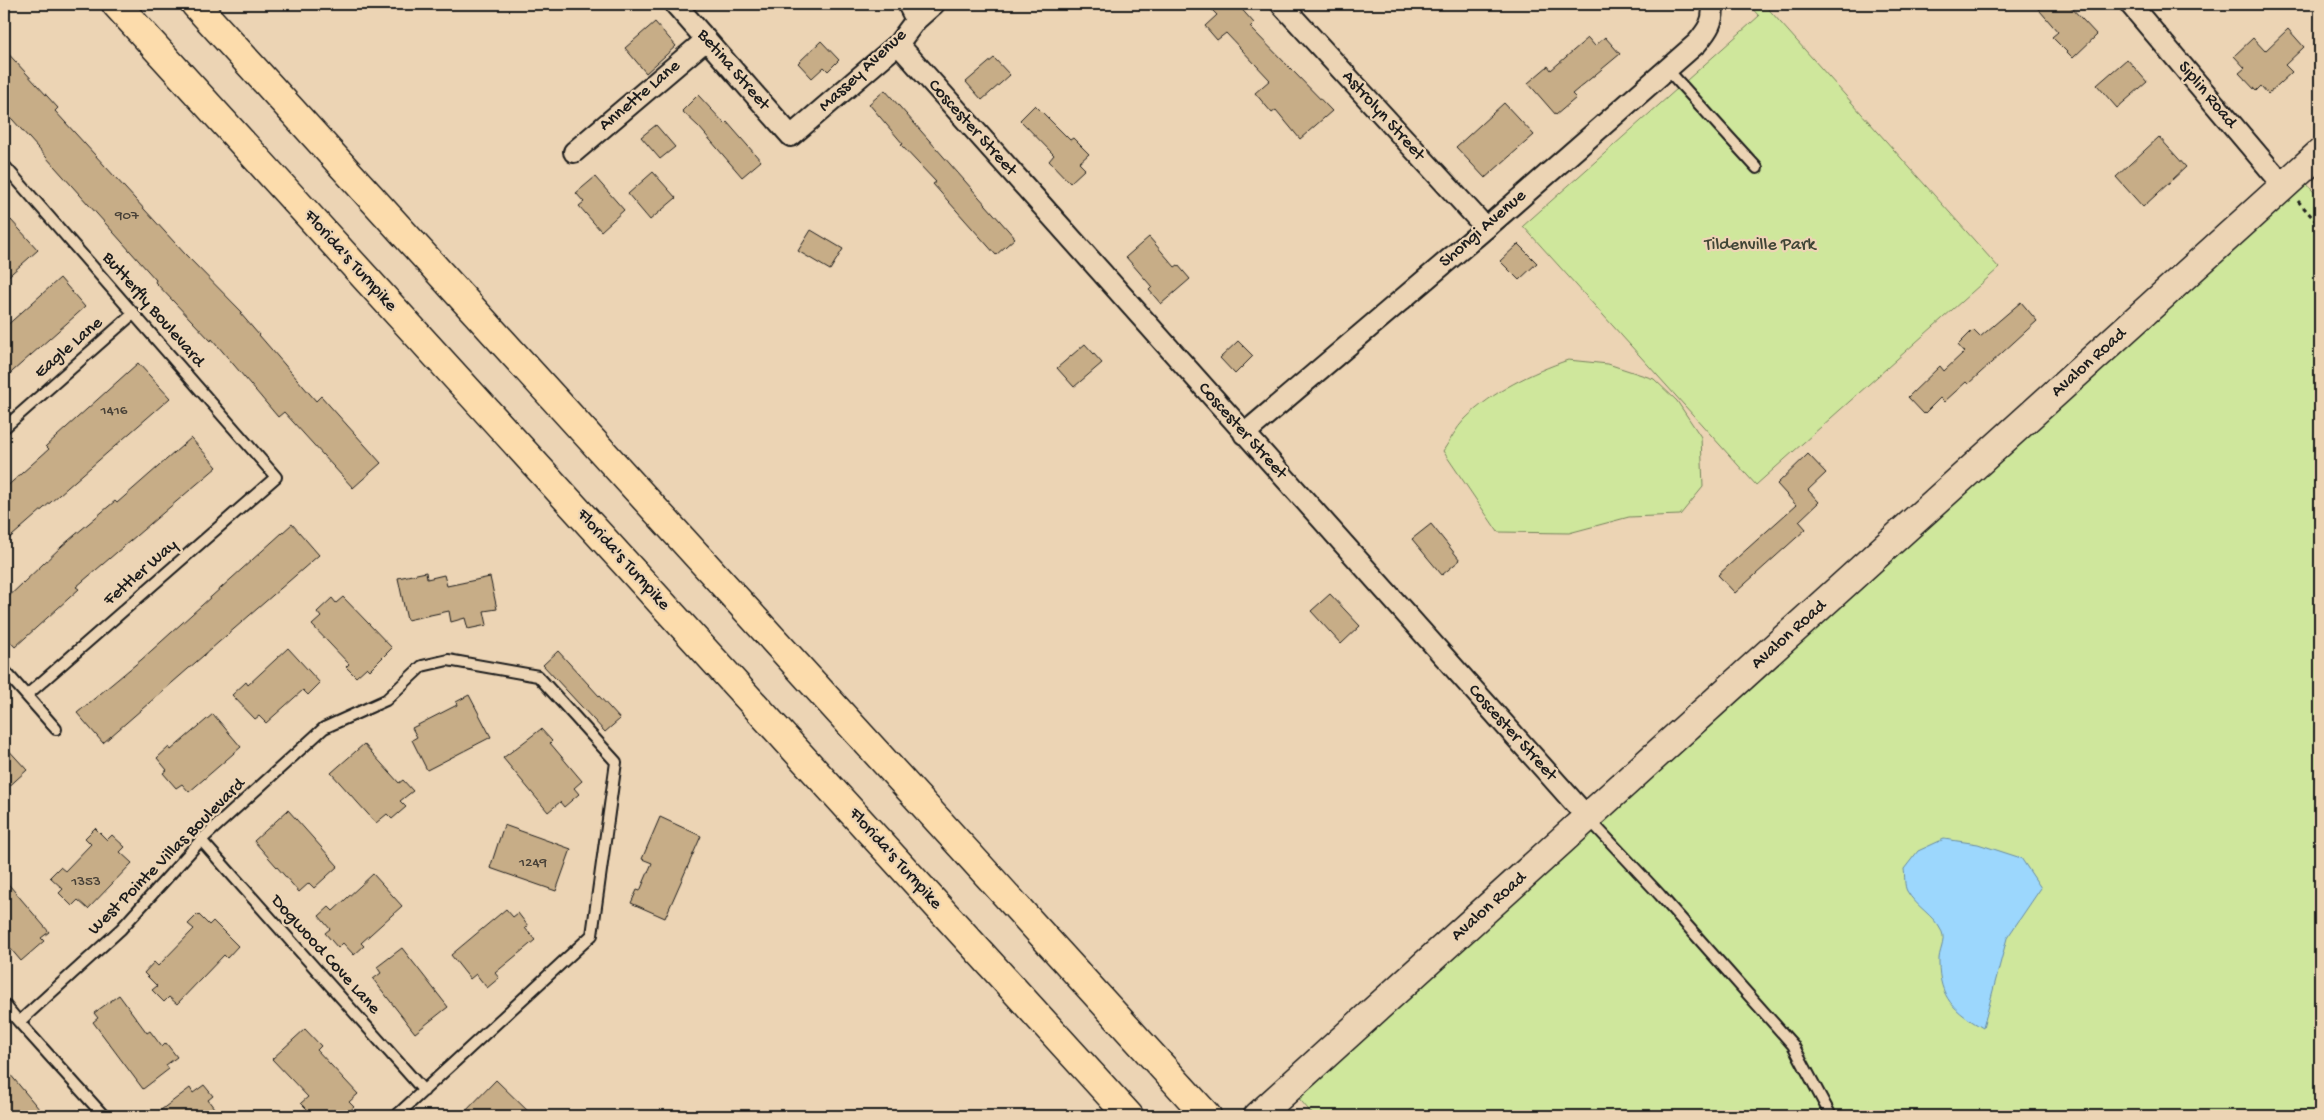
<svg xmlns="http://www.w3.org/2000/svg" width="2324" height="1120" viewBox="0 0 2324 1120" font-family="'Gochi Hand',sans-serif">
<rect width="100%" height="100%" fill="#ecd4b4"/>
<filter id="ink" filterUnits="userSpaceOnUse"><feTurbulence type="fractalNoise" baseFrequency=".02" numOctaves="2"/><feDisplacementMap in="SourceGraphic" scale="10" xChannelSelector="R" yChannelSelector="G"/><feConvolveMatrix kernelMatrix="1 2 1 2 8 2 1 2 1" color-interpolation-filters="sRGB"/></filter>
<g filter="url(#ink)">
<path fill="#cfe79c" stroke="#76825c" d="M1751,4H1764L1999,268L1756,485L1523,226L1759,16L1749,5Z
M2298,174L2320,199V1116H1314L1290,1088Z
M1568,360L1608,364L1654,379L1677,401L1701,437L1703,487L1680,515L1629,517L1569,533L1498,532L1443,451C1450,441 1456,428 1465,419C1493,391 1531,373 1568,360Z"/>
<path fill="#9cd7fd" stroke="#698ca3" d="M1944,839L1978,844L2021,858L2041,888L2007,938L1983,1028C1955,1012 1939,998 1939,962C1938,952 1946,942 1942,932C1934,915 1916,907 1907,891C1904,886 1905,875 1904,869L1918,851Z"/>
<path fill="#c7ad87" stroke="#1c1c1c" d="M1206,4H1237L1254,23L1250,27L1332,111L1300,139L1276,110L1272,113L1255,93L1270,80L1226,33L1217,40L1205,26L1217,15Z
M2034,4H2068L2097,35L2073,58L2052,37L2058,32Z
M655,22L676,46L646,73L625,48Z
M2288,29L2304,47L2285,65L2292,72L2268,94L2261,86L2256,91L2239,73L2245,68L2234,56L2253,38L2265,51Z
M1605,37L1620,54L1572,94L1576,98L1556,115L1528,83L1548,66L1551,70L1588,38L1595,46Z
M821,41L839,60L828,71L824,67L812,78L798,63Z
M4,49L58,108L55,111L185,254L242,312L240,313L316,401L321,396L381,463L353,488L284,412L278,417L212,339L211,341L155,282L156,280L4,110Z
M994,58L1010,75L982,100L966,82Z
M2127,59L2147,82L2117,108L2097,85Z
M885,90L1015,238L996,255L933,184L936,182L901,145L903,144L869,104Z
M698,95L725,124L727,122L761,161L742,177L699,127L682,111Z
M1504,103L1534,135L1485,178L1456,147Z
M1035,105L1070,140L1073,138L1089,154L1079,163L1085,169L1070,183L1049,161L1054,155L1020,120Z
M656,125L675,147L660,159L641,137Z
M2159,137L2186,167L2143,207L2116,177Z
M653,172L676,198L650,220L628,194Z
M595,177L624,210L601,231L579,206L584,202L576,193Z
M11,220L38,250L4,280V227Z
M811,230L843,249L830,270L798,251Z
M1149,237L1175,267L1178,265L1190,279L1161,304L1149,290L1152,287L1126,257Z
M1518,244L1537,263L1519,280L1500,261Z
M60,278L85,307L4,379V328Z
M2021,302L2037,321L1968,384L1966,382L1944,402L1940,398L1924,414L1908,397L1940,366L1944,371L1964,352L1958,345L1973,330L1980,337Z
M1238,341L1253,356L1235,374L1220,358Z
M1085,344L1102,363L1074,387L1057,368Z
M138,363L170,398L4,543V489L49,449L46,446Z
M191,438L217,467L76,587L79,589L15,647L4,635V601L62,546L115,501L117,503Z
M1808,454L1826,473L1808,490L1819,502L1799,521L1806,529L1735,593L1718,575L1796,505L1777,484Z
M292,524L319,555L103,743L77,713L141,660Z
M1431,524L1460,560L1442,575L1412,539Z
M426,572L427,579L444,575L447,586L490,577L497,609L484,611L487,625L468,629L465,618L451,622L449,611L407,620L398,578Z
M1330,594L1360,626L1341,644L1311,611Z
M343,597L392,648L370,670L367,667L356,677L346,667L349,664L312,625L321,617L317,612L332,598L336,603Z
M288,648L320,683L308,695L303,690L266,723L259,716L255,719L232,695L246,682L248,685Z
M558,651L620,719L605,732L543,665Z
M469,695L491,737L427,770L412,740L417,737L412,728L457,705L456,702Z
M213,714L241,747L189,792L182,784L176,788L163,773L167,770L157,758L169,747L171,750Z
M541,729L552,741L550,743L582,781L574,788L579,794L564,807L560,802L548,812L503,758Z
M364,744L399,783L403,780L413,791L400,801L406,807L392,819L387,814L376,823L331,773Z
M4,745L27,770L4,791Z
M288,810L338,866L314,888L309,883L299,892L254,841Z
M660,817L701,836L665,918L631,903L637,890L640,891L652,863L642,859Z
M504,825L571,849L556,891L490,868Z
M95,828L107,840L112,835L125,847L120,852L132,863L88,909L78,900L72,906L59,893L63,889L50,877L60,867L65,871L91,844L85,838Z
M373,874L402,906L361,943L364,946L354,955L343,943L338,948L325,933L330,929L319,916L329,907L333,911Z
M4,879L49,932L41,938L44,941L21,961L4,941Z
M506,909L513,917L518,913L528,926L525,928L535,940L495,973L499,978L487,988L476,974L470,979L451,955Z
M198,914L209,925L213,921L238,946L227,958L224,955L177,1004L169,997L164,1002L152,990L157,986L144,973L154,962L158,966L194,929L188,924Z
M402,948L448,1007L415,1033L373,979L381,973L377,967Z
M119,995L147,1033L150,1031L162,1047L166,1043L177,1057L166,1065L169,1069L143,1089L93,1022L98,1018L94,1013Z
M305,1029L321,1046L317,1050L358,1094L349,1102L354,1107L344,1116H314L301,1103L308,1097L272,1059Z
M4,1067L45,1116H4Z
M496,1080L533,1116H461Z
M204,1085L213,1096L208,1100L220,1116H153L190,1088L193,1093Z"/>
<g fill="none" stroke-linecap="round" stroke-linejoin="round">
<defs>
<path id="lane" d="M1667,69L1757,168
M4,165L276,477L27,695
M4,428L134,313
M4,670L56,729
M1588,818L1660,895L1793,1045L1831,1116
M201,840L424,1091
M4,1004L19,1022L121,929L201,840L324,728L386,700L422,666L448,660L538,676L616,762L592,935L396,1116
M19,1022L104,1116"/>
<path id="street" d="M675,4L791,136L898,44L916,20L934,4
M908,4L916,20
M1281,4L1486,228
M2130,4L2284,186
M898,44L1587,817
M574,152L706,40
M1244,434L1486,228L1697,43C1708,30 1715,20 1712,4"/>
<path id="secondary" d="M1258,1116L2320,153"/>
<path id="highway" d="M116,4L1129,1116
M195,4L1207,1116"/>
</defs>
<use href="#lane" stroke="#1c1c1c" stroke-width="14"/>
<use href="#street" stroke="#1c1c1c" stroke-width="24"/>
<use href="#secondary" stroke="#1c1c1c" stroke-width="31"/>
<use href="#highway" stroke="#1c1c1c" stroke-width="31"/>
<path stroke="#1c1c1c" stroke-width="3" stroke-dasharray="4 4" stroke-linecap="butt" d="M2298,201L2320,226"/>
<use href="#lane" stroke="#ecd4b4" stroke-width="10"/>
<use href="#street" stroke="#ecd4b4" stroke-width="20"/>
<use href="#secondary" stroke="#ecd4b4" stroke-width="28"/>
<use href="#highway" stroke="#fcdcac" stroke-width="28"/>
</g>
</g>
<g text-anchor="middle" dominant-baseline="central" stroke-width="4.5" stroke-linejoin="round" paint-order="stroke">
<g font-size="15" fill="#474037">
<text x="127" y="216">907</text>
<text x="114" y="411">1416</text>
<text x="533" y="863">1249</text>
<text x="86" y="882">1353</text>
</g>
<g font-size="18" fill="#1c1c1c" stroke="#ecd4b4">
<text transform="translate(733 70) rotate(49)">Betina Street</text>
<text transform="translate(863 71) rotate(-43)">Massey Avenue</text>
<text transform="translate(2207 95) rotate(50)">Siplin Road</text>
<text transform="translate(640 96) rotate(-40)">Annette Lane</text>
<text transform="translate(1383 116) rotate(48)">Astrolyn Street</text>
<text transform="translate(972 128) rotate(48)">Coscester Street</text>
<text transform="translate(1483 229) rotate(-41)">Shongi Avenue</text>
<text transform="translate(350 261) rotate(48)">Florida's Turnpike</text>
<text transform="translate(153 310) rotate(49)">Butterfly Boulevard</text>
<text transform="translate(69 348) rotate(-41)">Eagle Lane</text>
<text transform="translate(2089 363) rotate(-42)">Avalon Road</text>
<text transform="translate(1242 431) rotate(48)">Coscester Street</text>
<text transform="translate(623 560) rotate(48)">Florida's Turnpike</text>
<text transform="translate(141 573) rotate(-41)">Fettler Way</text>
<text transform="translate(1789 635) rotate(-42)">Avalon Road</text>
<text transform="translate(1512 733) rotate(48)">Coscester Street</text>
<text transform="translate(167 857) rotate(-45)">West Pointe Villas Boulevard</text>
<text transform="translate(895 859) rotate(48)">Florida's Turnpike</text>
<text transform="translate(1489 907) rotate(-42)">Avalon Road</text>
<text transform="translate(325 955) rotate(48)">Dogwood Cove Lane</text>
</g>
<g font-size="18" fill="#404536" stroke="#ecd4b4">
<text x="1760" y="245">Tildenville Park</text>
</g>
</g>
<rect width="2324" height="1120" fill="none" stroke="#ecd4b4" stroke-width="20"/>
<rect x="10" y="10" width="2304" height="1100" fill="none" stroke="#1c1c1c" stroke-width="2" filter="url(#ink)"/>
</svg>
